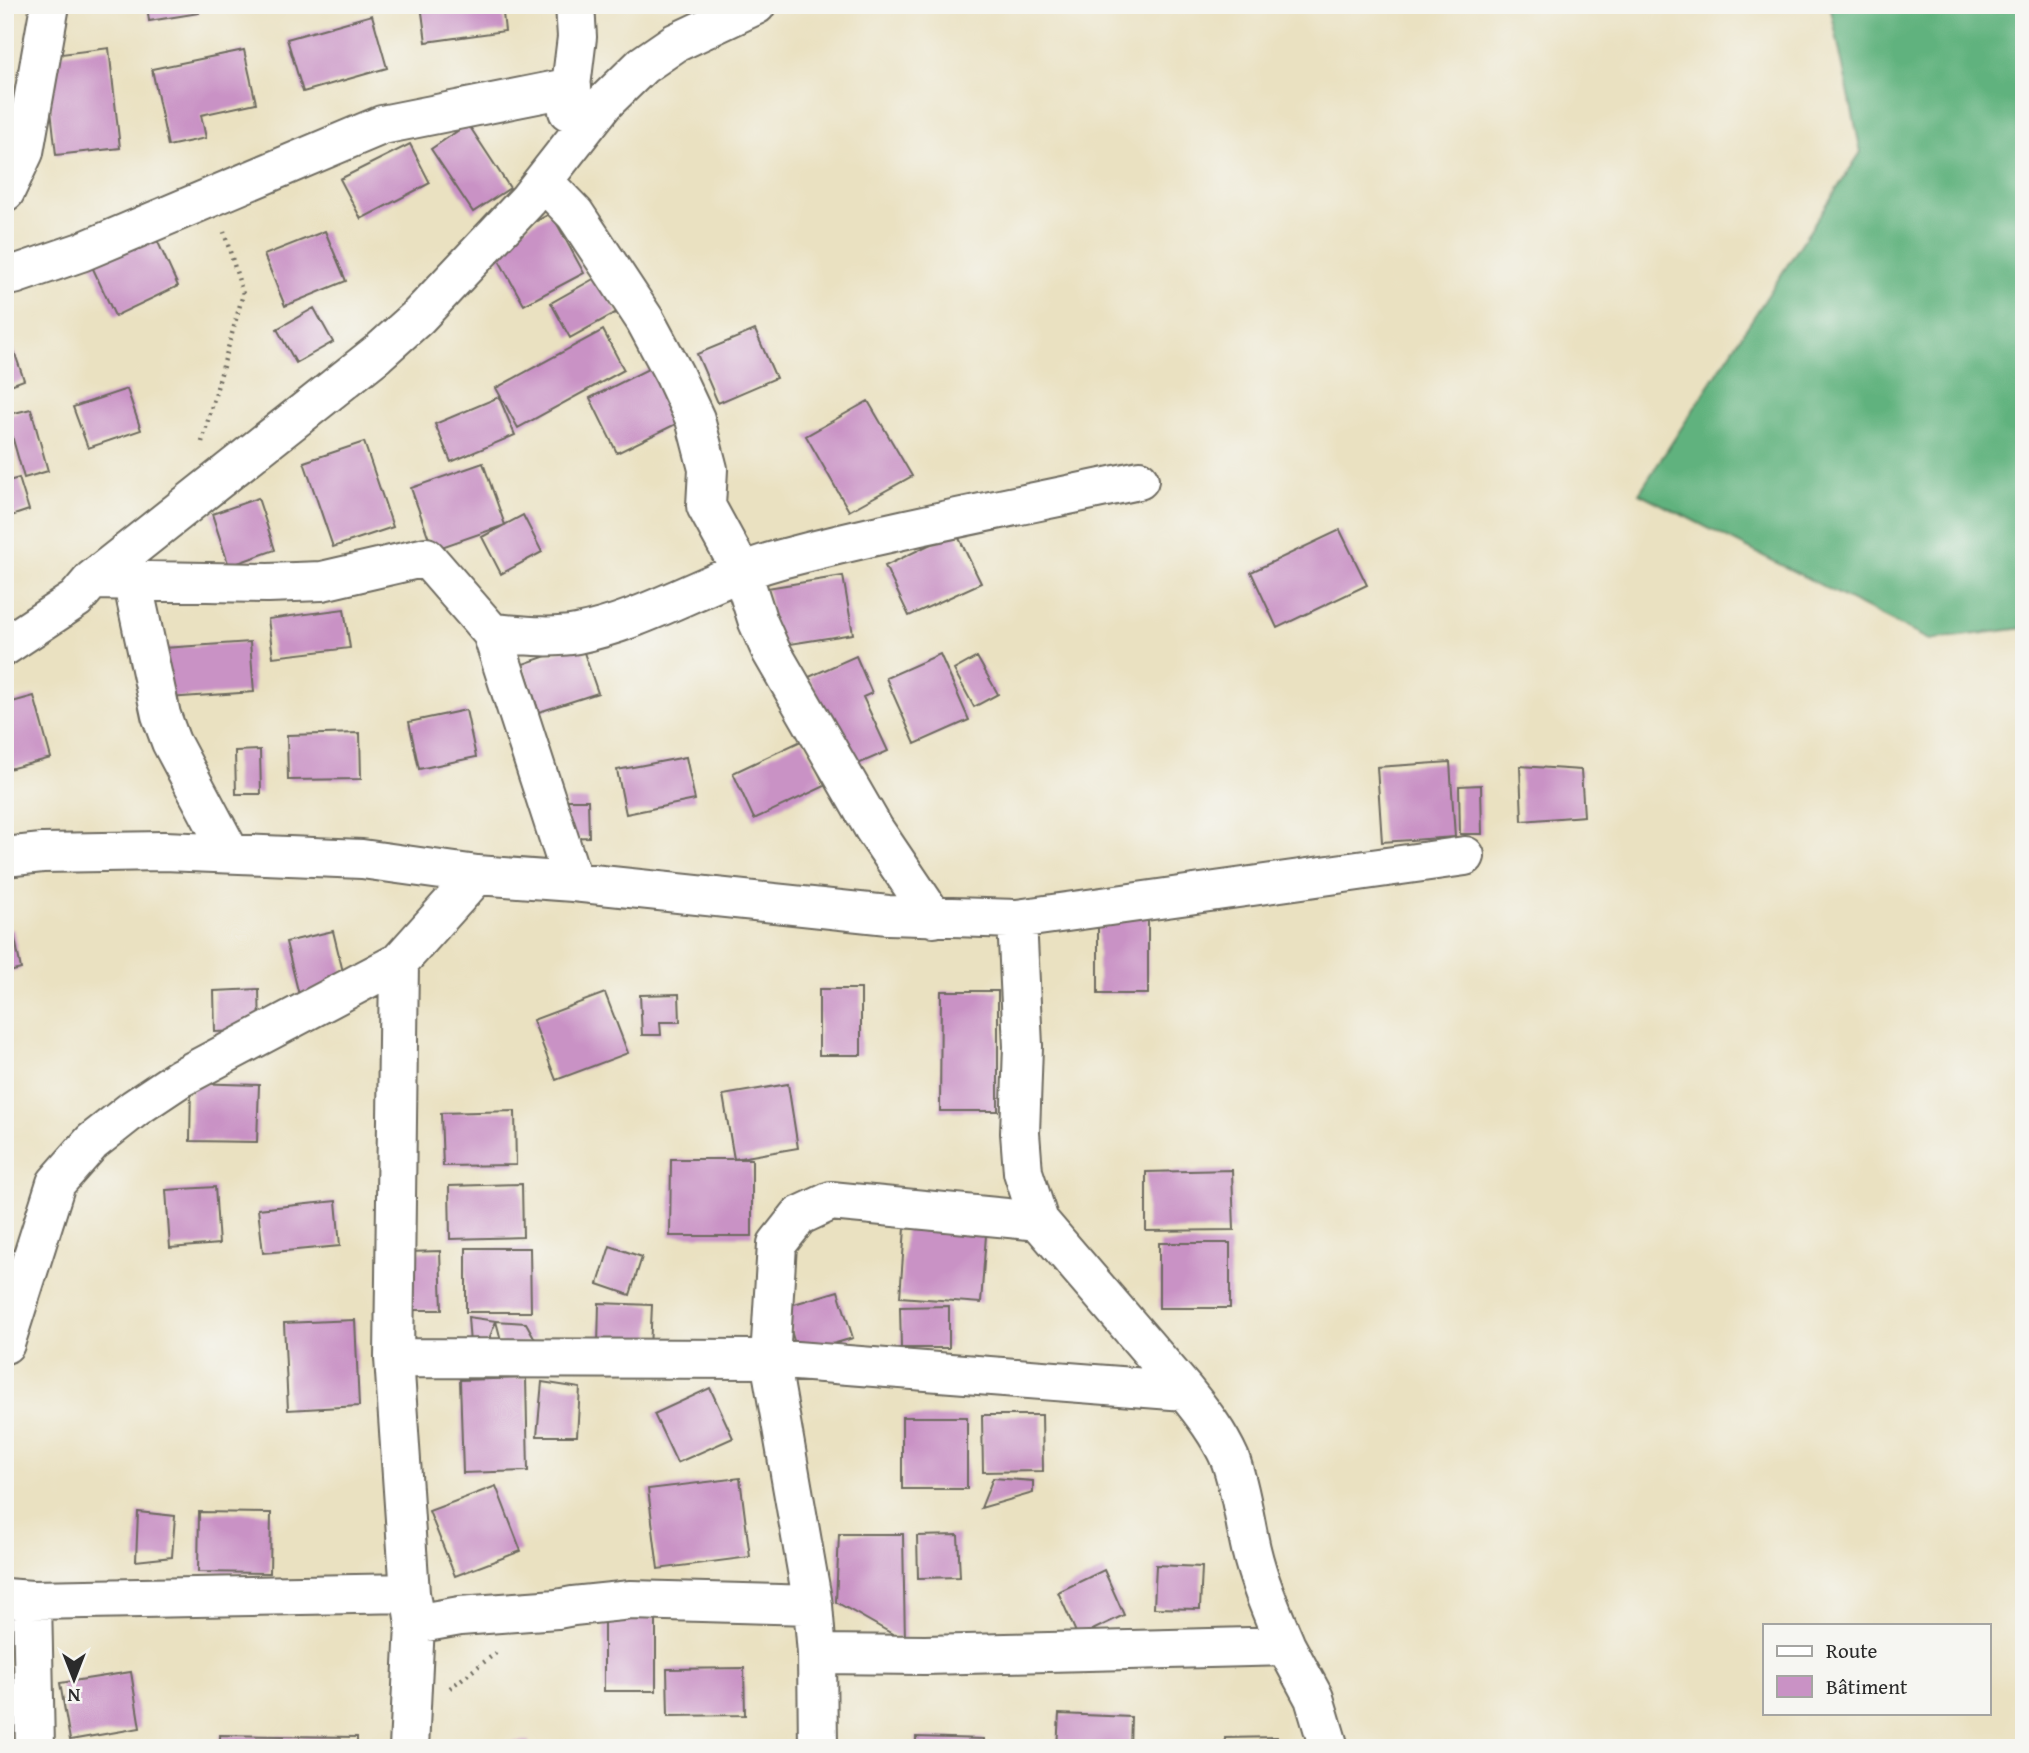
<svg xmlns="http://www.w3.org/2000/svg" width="2029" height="1753" viewBox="0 0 2029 1753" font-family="'Gentium Book Plus',serif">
<rect width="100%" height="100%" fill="#f6f6f2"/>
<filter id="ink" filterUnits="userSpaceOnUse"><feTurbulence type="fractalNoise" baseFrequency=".0143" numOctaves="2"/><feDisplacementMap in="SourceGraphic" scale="14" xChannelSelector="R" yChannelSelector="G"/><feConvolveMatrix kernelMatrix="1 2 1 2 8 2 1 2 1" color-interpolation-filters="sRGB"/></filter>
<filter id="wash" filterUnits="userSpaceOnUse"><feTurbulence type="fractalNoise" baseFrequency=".00686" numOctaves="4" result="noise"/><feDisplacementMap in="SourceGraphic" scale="28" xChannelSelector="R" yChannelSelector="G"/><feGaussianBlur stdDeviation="1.57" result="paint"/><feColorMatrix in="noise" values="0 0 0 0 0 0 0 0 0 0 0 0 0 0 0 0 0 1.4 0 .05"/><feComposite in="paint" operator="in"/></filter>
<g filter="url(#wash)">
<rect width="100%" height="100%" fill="#eae1c1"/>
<path fill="#60b27e" stroke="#466e54" stroke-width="2" d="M1830,5H2024V628L1929,640L1639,493L1861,152Z"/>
<g id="blocks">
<path fill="#c992c5" d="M147,5H198L199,13L149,21Z
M421,5H502L505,31L426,42Z
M372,15L387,68L303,92L287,39Z
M109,48L120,148L56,155L45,56Z
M244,50L256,103L201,115L206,138L168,146L152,69Z
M468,124L510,188L473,212L431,149Z
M410,144L430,183L361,219L340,179Z
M551,213L584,273L524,305L491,246Z
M152,229L178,286L115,316L88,258Z
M325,231L346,281L285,306L264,255Z
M597,277L617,312L570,338L551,303Z
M314,308L333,342L296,363L277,329Z
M6,328L24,380L5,387V329Z
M603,330L624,370L518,428L496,388Z
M755,330L776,378L718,403L697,354Z
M654,366L682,421L617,453L590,398Z
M127,389L141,430L88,448L73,407Z
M499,397L515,435L451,462L435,424Z
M868,401L912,476L849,511L806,436Z
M31,409L48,471L24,478L6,415Z
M364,442L393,527L333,547L304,462Z
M483,463L505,525L433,550L411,488Z
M19,478L29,510L5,518V482Z
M258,498L275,550L229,566L212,514Z
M523,515L542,552L501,574L482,537Z
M1340,530L1367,585L1277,628L1251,572Z
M956,532L981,583L909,616L885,566Z
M843,576L853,634L777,646L767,588Z
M344,609L350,648L273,657L268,619Z
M250,642L254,692L168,698L164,648Z
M581,644L598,693L539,712L523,664Z
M940,654L969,720L915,744L886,678Z
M856,656L872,693L863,697L888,751L849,768L809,677Z
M977,657L998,694L974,707L954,670Z
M34,696L51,758L5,770V704Z
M466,710L476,757L419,769L409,722Z
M360,733L361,779L288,780L287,735Z
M803,740L825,786L754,819L733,773Z
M260,750L261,794H236L235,751Z
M686,757L695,800L626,814L617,770Z
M1450,762L1455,837L1382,842L1377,767Z
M1520,766L1581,770L1584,816L1522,821Z
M1481,785L1482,834H1460L1459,786Z
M566,800H588L589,837L567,838Z
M1098,915H1148V994H1098Z
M13,929L21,969L5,973V931Z
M333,931L346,984L299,995L286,942Z
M259,989L260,1030L215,1032L214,991Z
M819,989H861V1055H819Z
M941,991H998V1111H940Z
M605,993L628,1053L556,1080L533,1020Z
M679,994L680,1022H660L661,1035H642L640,995Z
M191,1083L259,1085L257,1142L190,1141Z
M788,1084L798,1148L734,1159L723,1095Z
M515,1111L516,1165L443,1166L441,1113Z
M671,1159H752V1236H670Z
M1232,1170L1234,1230L1146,1231V1172Z
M522,1184L523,1237L450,1239L449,1186Z
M215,1187L219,1244L170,1248L166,1190Z
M336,1201L340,1246L263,1253L258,1209Z
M905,1228L986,1235L981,1303L900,1297Z
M1159,1243H1230V1308H1159Z
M610,1246L642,1257L630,1295L598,1284Z
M466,1248H530L531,1312H466Z
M440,1251L442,1310H410L408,1252Z
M838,1291L853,1338L798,1354L784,1307Z
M599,1303L652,1305L650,1349L598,1347Z
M949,1306V1348H901L900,1307Z
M468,1317L496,1321L487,1344H470Z
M355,1320L359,1406L288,1410L284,1323Z
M496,1321L526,1323L535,1339L503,1348Z
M526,1378L528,1471L463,1473L460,1380Z
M542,1382L580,1388L577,1436H537Z
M710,1388L733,1438L677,1463L654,1414Z
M982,1415H1042L1043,1471L983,1472Z
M902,1417H967V1489H902Z
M740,1478L750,1557L658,1569L648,1489Z
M993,1478L1033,1481V1493L981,1508Z
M496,1486L521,1551L455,1576L429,1511Z
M138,1512L175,1516L172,1557L136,1561Z
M199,1512L271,1513L270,1573L198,1572Z
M839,1534H903L905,1641L836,1602Z
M958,1535L960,1577L918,1578L917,1536Z
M1156,1565L1202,1567L1200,1609L1154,1608Z
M1104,1570L1124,1615L1078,1637L1058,1592Z
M604,1618H656V1691H604Z
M744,1668L745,1715L668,1716L667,1669Z
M131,1672L140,1728L70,1740L60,1683Z
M1059,1714L1131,1717L1130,1748H1057Z
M220,1735L357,1737V1748H220Z
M916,1737L984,1739V1748H916Z
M1277,1737L1278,1748H1225V1738Z
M529,1741V1748H438V1746Z"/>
</g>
</g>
<g filter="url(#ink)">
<use href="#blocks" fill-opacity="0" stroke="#6e6b60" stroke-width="2"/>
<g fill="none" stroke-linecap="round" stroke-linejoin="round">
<defs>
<path id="minor" d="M568,111L577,37L575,5
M543,181L575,214L645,320L674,374L695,419L708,469L706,506L742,572L758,622L771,651L874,829L934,918
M5,192L24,152L50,5
M14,275L81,252L382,125L572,87
M92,580L268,583L322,581L426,557L492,633C520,635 549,639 577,634C649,620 710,578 781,559C899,528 1019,506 1139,480
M132,580L161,715L171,742L230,853
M492,633L573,882
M5,646L76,599L92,580L377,354L417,318L528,200L604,103L643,65L675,43L756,5
M5,857L42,853L164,851L362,859L477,875L573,882L888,915L1017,919L1465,856
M1017,919L1023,1046L1020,1133L1023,1172L1039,1221L1185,1391
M399,962L394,1358L770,1359L1185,1391C1202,1412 1219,1434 1230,1459C1241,1489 1244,1519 1251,1549C1259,1583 1273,1615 1286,1646
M5,1344L56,1183L92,1142L135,1108L180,1078L399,962L477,875
M394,1358L410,1593
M5,1598L32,1600L410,1593L415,1624L409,1748
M32,1600L35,1748
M813,1605L770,1359L777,1244L799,1216L831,1201L1039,1221
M415,1624L460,1616L557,1609L573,1606L631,1600L813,1605L817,1654L818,1748
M817,1654L925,1655L1286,1646L1314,1698L1329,1748"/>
</defs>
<use href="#minor" stroke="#6e6b60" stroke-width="42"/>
<path stroke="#6e6b60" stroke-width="4.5" stroke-dasharray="2 5" stroke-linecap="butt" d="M202,442L243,294L224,232
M450,1688L496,1653"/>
<use href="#minor" stroke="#fff" stroke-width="38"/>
</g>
</g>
<rect width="2029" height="1753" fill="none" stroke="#f6f6f2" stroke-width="28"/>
<rect x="1763" y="1624" width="228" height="91" fill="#f6f6f2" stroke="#a5a5a2" stroke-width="2"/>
<rect x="1777" y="1646" width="35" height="10" fill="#ffffff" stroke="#a5a5a2" stroke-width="2"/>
<text x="1826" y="1658" font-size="21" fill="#2b2b2b">Route</text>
<rect x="1777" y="1676" width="35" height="21" fill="#c992c5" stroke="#a5a5a2" stroke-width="2"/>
<text x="1826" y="1694" font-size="21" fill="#2b2b2b">Bâtiment</text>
<g transform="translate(74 1679) rotate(180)" stroke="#f6f6f2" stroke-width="5" paint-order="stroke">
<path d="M0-5L12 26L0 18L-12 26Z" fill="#2b2b2b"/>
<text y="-10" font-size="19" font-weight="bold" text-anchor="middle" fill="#2b2b2b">N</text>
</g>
</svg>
